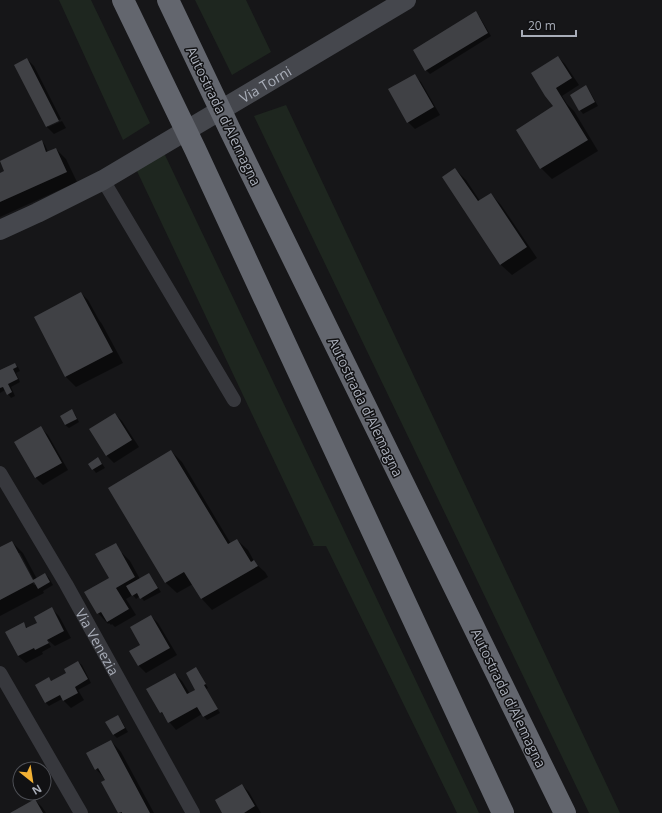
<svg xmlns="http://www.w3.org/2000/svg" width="662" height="813" viewBox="0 0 662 813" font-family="'Open Sans',sans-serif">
<rect width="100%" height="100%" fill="#161618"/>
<path fill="#1e261f" d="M59,0H91L150,123L123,140Z
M195,0H246L271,52L232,75Z
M286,105L620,813H589L254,116Z
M164,153L479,813H457L326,546H312L314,545L136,169Z"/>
<path fill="#0007" fill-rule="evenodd" d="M479,16L491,36L430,74L426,70L414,50Z
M558,57L565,64L579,85L562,96L567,104L574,111L598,151L552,179L541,168L554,106Z
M27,59L34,66L61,119L48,125V127L62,121L66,128L54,134L47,127L16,65Z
M414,75L421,82L440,115L415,129L408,122Z
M586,87L589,90L598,106L583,114L580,110Z
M42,141L45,145L48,152L56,149L66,159L77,182L0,217V174L6,171Z
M455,169L466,180L480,201L491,194L501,205L537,258L512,275L501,265L443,177Z
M81,293L88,300L99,320L102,324L123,363L76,387L66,377L46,338Z
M15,364L18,367L20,371L16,373L20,382L11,387L15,396L11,398L5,390L0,393V371Z
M72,411L75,414L79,422L69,428L65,425Z
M115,414L122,421L139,447L114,463L107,456L90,429Z
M41,428L48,435L68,470L43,485L36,478L15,442Z
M171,451L182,462L231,544L237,540L248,550L255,563L265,572L268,577L212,610L202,599L193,584L177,593L166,583L110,488Z
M101,462L105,468L96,473L89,464Z
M12,542L23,553L37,579L45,574L49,578L53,585L43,591L44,593L0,616V548ZM18,553H20L36,584L34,585Z
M115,544L118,546H117L121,554L122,553L130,561L140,579L149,575L152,578L161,592L144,601L140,596L136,599L133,595L126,599L136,615L115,627L112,624L111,625L109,623L108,624L98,613L110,578Z
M52,609L59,616L71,638L55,646L48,640H47L51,647L42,652L43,654L26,663L18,656L23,624L28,628L37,624Z
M151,616L158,623L177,655L146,673L139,666L130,651L141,645Z
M78,662L82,665L91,683L78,690L84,700L71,708L62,699L49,706L46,703L36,685L49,678L52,681L66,674Z
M196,669L199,672L208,688L206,689L220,713L207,720L202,714L176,730L161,712L175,674L182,681L190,694L197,690Z
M117,716L121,720L128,732L117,738L114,735L107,722Z
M111,741L121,752L154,813H119L102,782L106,780L96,769Z
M242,785L249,792L261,813H223Z
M35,800L42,807L46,813H12Z"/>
<path fill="#404145" d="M476,11L488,33L425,71L413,50Z
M558,56L572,78L556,88L588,140L540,169L516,130L553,106L545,96L531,73Z
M27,58L59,121L46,127L14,65Z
M415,74L434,107L407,123L388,89Z
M586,85L595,102L579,111L570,95Z
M42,140L46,152L56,148L67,172L0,202V173L4,171L0,161Z
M455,168L478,201L491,193L527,247L500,265L442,177Z
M81,292L113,352L65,377L34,317Z
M15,363L17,367L13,369L18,379L8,384L12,392L7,395L3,387L0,388V370Z
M72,409L77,419L65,425L60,416Z
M115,413L132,440L106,456L89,429Z
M41,426L62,463L35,478L14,442Z
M171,450L228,544L237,539L251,562L254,560L258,566L201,599L184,572L165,583L108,488Z
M98,457L102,464L92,470L88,464Z
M12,541L33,580L45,573L50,582L38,589L34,582L0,600V547Z
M116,543L135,577L116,588L129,609L107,622L101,612L97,614L84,592L109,578L95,554Z
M149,573L158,588L140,599L137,593L132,596L126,586Z
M52,607L64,631L47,640L49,643L35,650L34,648L18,656L5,632L24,622L26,628L37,623L34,617Z
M151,615L170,648L138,666L129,651L140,645L130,627Z
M78,661L88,679L75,687L78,693L63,701L60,695L45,703L35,685L49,677L51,681L66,673L64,669Z
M196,667L206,684L204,685L218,709L203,717L197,707L168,723L162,712L160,713L146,689L175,673L187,694L195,690L186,673Z
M118,715L125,728L113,735L105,722Z
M111,740L150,813H122V812L118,813L101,782L105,780L98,768L95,770L86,753Z
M242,784L255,806L244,813H222L215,800Z
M35,799L43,813H10Z"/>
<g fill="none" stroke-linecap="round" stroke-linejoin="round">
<g stroke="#37383d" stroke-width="14">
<path d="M103,180L234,400"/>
<path id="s1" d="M0,473L66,584L193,813"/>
<path d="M0,673L81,813"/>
</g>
<path stroke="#45474d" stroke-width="20" id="s2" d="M0,230L37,213L103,180L406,0"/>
<path stroke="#63666e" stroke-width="22" d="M123,0L195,149L503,813
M168,0L230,130L565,813"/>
</g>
<g text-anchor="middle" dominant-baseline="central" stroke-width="3" stroke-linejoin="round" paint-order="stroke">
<g font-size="14" fill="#a8adb8" stroke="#111113">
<text stroke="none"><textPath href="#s2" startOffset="303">Via Torni</textPath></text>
<text transform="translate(224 116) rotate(64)">Autostrada d'Alemagna</text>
<text transform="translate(366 407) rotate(64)">Autostrada d'Alemagna</text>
<text stroke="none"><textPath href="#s1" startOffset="195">Via Venezia</textPath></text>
<text transform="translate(509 698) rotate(64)">Autostrada d'Alemagna</text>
</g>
</g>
<g transform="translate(32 781) rotate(150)"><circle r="19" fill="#111113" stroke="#4d4f55"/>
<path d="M0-3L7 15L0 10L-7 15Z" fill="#f2b134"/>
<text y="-6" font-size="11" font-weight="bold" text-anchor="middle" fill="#a8adb8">N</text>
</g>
<path d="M522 30v6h54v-6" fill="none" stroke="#a8adb8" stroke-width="2"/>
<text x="528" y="30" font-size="12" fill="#a8adb8" stroke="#111113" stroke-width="3" paint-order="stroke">20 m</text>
</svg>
